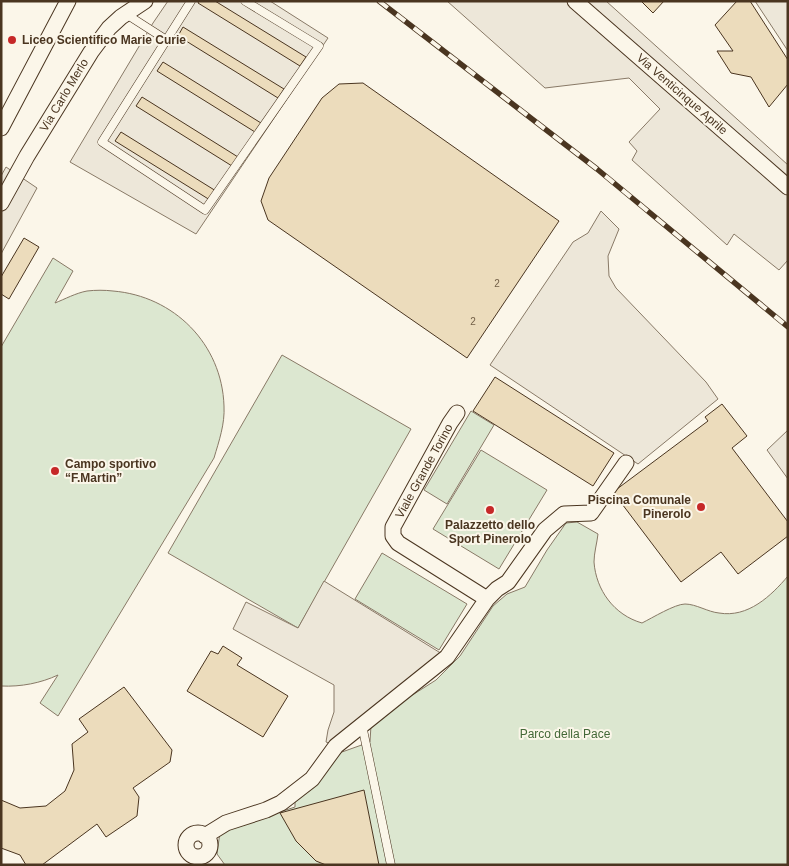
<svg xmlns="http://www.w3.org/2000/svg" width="789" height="866" viewBox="0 0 789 866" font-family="Arial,sans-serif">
<rect width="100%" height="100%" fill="#fbf6e9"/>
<path fill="#dce7d0" stroke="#887966" d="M53,258L73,271L55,303C65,299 76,293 87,291C95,290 105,290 113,291C174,296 222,344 224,406C225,424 219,441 214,458L58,716L40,703L58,675C41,683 21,687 1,686V347Z
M282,355L411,429L298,628L168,553Z
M471,411L494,425L447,504L424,490Z
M481,450L547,490L499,569L433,529Z
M577,522L598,534C597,543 594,553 594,562C596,590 614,615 642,623C652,618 675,604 685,604C696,604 708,612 719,613C748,618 771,596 788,576V865H225L217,854L220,832L295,807V800L342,752L370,742L371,725L400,700L414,694L436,680L460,656L493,606L507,594L525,587L547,550L566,523Z
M382,553L467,604L439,650L355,599Z"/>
<path fill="#ede7d9" stroke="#887966" d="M168,1H270L328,38L196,234L70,162L153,23Z
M447,1H606L788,165V260L779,270L734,234L727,245L632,160L637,151L629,142L660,109L629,78L545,88Z
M755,1H788V51Z
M6,167L37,188L1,254V176Z
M601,211L619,229L608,256L609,276L616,288L706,382L718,399L638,464L490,365L573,242L588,233Z
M788,430V479L767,450Z
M324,581L447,657L336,746L326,742L328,730L334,712V685L233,629L246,602L298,628Z"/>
<path fill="#ecdcbc" stroke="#4a3520" d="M199,1H215L306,57L300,66L198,3Z
M641,1H664L653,13Z
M737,1H750L788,60V84L769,107L751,77L731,73L717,51H733L715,25Z
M183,27L284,89L278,98L178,36Z
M163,62L261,123L255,132L157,71Z
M363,83L559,221L467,358L268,220L261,201L269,178L322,98L339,84Z
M142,97L238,157L232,166L136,106Z
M121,132L216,191L210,200L115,141Z
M24,238L39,247L9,299L1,294V277Z
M495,377L614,453L593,486L473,411Z
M722,404L747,436L732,448L788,522V536L738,574L721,552L681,582L613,492L708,421L705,417Z
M223,646L242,658L237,665L288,696L263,737L187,691L211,651L218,654Z
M124,687L172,750L170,762L133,788L139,797L137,816L106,837L97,824L42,865H26L20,855L1,848V800L20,808L46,806L65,791L74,770L72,744L88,732L79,719Z
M364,790L379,865H326L316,861L296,841L280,813Z"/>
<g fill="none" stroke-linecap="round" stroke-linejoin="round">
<defs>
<path id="lane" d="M191,1L102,142L205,210L319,46L245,1
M126,14L165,39
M362,725L391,865"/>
<path id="street" d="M575,1L788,187
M1,128L68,1
M1,203L27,156L91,52L109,28L121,17L145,1
M457,413L450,423L393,527V536L398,543L487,599
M186 845a12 12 0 1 1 24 0a12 12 0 1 1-24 0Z
M205,836L226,823L266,810L281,803L312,779L336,746L447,657L487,599L497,589L508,582L545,530L564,514L591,513L626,463"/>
</defs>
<use href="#lane" stroke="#4a3520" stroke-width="9"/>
<use href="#street" stroke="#4a3520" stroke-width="17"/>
<use href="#lane" stroke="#fbf6e9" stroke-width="8"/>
<use href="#street" stroke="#fbf6e9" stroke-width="15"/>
<defs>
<path id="rail" d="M379,1L597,169L788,327"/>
</defs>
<use href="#rail" stroke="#4a3520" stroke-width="5.5"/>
<use href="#rail" stroke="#fbf6e9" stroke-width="4" stroke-dasharray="11" stroke-linecap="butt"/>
</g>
<g fill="#c62828" stroke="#fbf6e9" stroke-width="2">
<circle cx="12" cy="40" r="5"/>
<circle cx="55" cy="471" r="5"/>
<circle cx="701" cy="507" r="5"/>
<circle cx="490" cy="510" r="5"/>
</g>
<g text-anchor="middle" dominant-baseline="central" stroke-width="4" stroke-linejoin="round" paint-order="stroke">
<g font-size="10" fill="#725f47">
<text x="497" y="283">2</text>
<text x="473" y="321">2</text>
</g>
<g font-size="12" font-weight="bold" fill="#4a3520" stroke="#fbf6e9" text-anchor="start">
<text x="22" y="40">Liceo Scientifico Marie Curie</text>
<text x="65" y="464">Campo sportivo<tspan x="65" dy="14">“F.Martin”</tspan></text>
<text x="691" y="500" text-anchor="end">Piscina Comunale<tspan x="691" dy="14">Pinerolo</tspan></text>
<text x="490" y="525" text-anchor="middle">Palazzetto dello<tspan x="490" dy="14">Sport Pinerolo</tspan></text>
</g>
<g font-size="12" fill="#4a3520" stroke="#fbf6e9">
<text transform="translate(682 94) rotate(41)">Via Venticinque Aprile</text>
<text transform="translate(64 95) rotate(-59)">Via Carlo Merlo</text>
<text transform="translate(424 471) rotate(-61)">Viale Grande Torino</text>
</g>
<g font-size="12" fill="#436837" stroke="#fbf6e9">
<text x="565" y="734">Parco della Pace</text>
</g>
</g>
<rect width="789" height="866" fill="none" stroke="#4a3520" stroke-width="5"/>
</svg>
